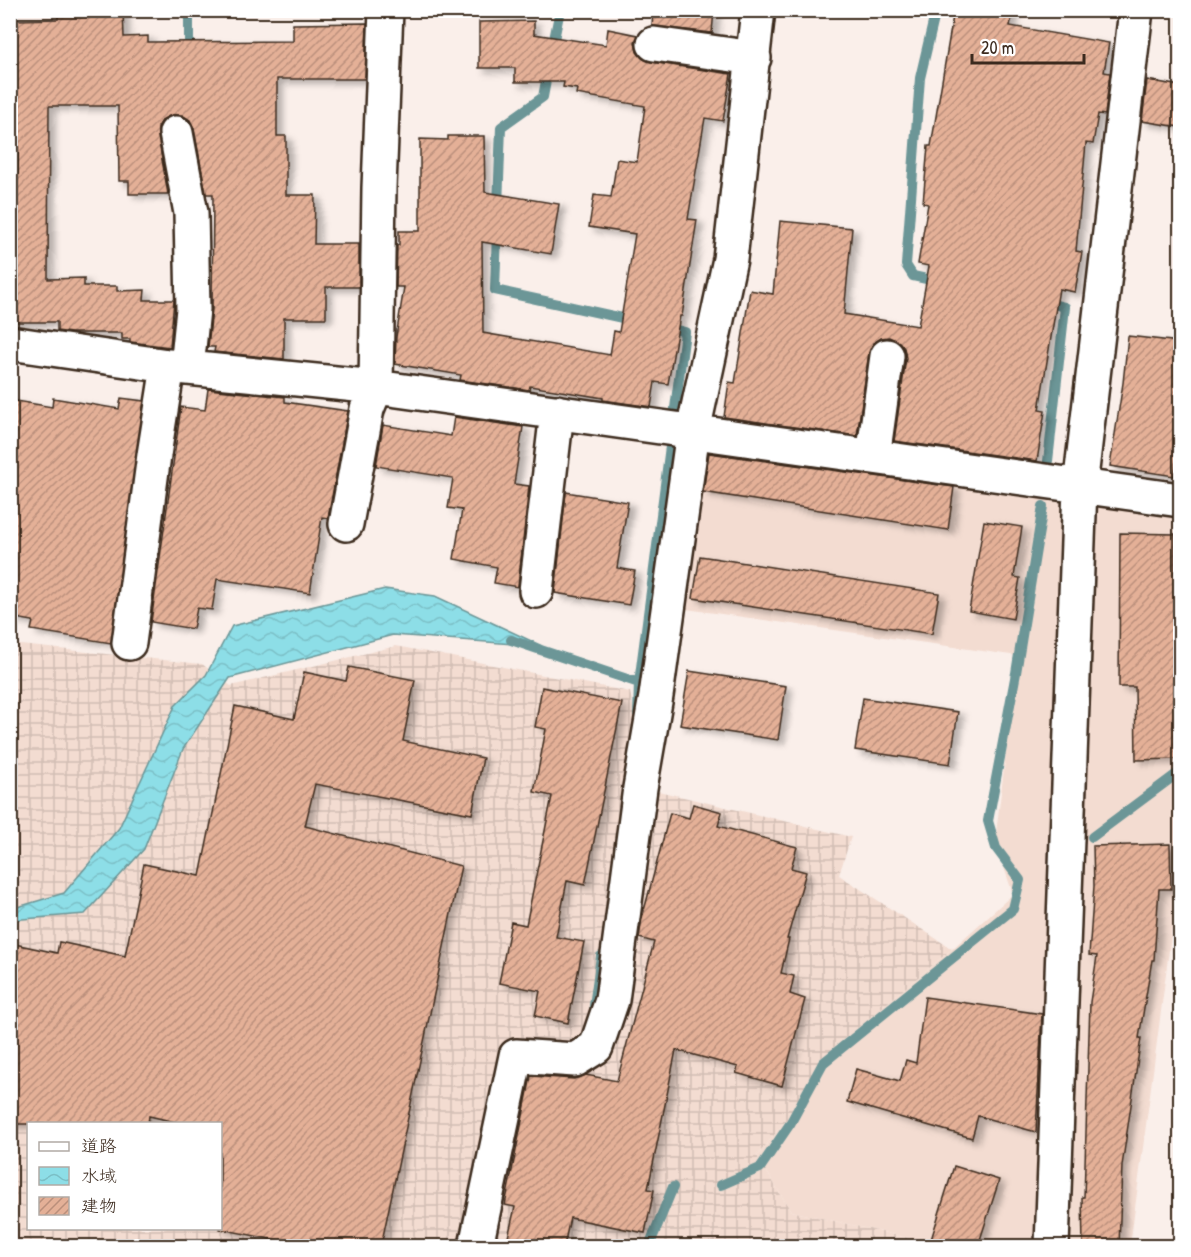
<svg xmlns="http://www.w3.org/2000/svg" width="1191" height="1257" viewBox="0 0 1191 1257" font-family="'Patrick Hand','Klee One',sans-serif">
<defs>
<pattern id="industrial-grid" width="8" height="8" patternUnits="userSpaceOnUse" patternTransform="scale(1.5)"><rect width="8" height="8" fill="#f3dcd1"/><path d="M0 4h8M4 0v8" fill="none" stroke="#d1bdb3"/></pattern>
<pattern id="water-waves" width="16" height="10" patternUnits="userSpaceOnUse" patternTransform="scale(1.5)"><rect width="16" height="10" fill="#8ddee7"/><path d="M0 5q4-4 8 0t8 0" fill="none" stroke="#7bbfc6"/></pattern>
<pattern id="building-hatch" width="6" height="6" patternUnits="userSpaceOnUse" patternTransform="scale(1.5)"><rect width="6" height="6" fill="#e4b097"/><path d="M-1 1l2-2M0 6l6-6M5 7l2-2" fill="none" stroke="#ba8f7b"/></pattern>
<filter id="shadow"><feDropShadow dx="6" dy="4" stdDeviation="3" flood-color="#0004"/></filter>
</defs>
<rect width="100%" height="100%" fill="#faefea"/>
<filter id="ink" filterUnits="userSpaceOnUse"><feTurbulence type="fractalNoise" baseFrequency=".0167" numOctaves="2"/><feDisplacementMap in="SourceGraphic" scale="12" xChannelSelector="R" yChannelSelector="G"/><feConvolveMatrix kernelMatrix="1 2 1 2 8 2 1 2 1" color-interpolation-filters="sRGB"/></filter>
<g filter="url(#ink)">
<path fill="#f3dcd1" d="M700,440L1180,506V867L1130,1246H911L912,1239L791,1211L757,1156L788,1118L820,1058L952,949L1013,894L995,841L1018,656L679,608Z"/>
<path fill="url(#industrial-grid)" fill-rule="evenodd" d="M11,644L202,664L231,686L396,646L630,692L650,789L851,837L839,875L952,949L821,1058L788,1118L757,1156L791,1211L912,1239L911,1246H11ZM28,1124H220V1228H28Z"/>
<path fill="url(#water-waves)" stroke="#6c9697" stroke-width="1.5" d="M385,589L435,596L542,646L393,635L230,678L183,749L144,849L85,914L11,920V909L64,893L119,828L175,706L206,675L232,626Z"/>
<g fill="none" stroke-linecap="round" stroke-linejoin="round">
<path stroke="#6c9697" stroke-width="10" d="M936,10L920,78L906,265L913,276L940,282
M552,49L560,10
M189,54V10
M188,105V114L200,154
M498,206L501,127L543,97L548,70
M497,231L495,290L636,321
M1044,302L1065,307L1048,461
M511,640L639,683
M638,715L639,683L685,332L665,327
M1092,837L1178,773
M594,1006L601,956
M721,1185L760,1168L790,1124L823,1063L1013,909L1020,880L996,848L988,821L1016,673L1043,506
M649,1246L673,1187"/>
</g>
<path fill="url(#building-hatch)" stroke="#3b2a1e" stroke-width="1.5" filter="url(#shadow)" d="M58,10H123L124,37L148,36V42L293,41V24L367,23L365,79H277V136H286V195H315L314,244H359V287H326V318H284V359L214,352L215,347H208L212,309L213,194H206L194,129L190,120L182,115H172L163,119L158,127V136L168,194H129V181H119L118,106H49L48,279L84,278V286H117V291L145,290L144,300H174L170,347L130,342V339H122V333H71L57,331V322H10V209H17L18,144H12L10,20L58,19Z
M653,10H714L712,33L652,26Z
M954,10H1013L1010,26L1109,43L1104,72L1110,73L1105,115L1098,114L1093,144L1086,143L1076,251L1082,252L1075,292L1059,289L1039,410L1045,411L1037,461L894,441L906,358L904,348L899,342L889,337L881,338L873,344L869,353L857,436L724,417L729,382L735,383L750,290L773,294L780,221L852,228L844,314L918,326L929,266L918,264L928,204L923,203L928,146H931Z
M534,21V34L606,45L608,29L638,35L635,42L637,52L642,58L651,62L731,74L723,121L705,118L688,219L697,220L682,316H680L668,384L655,382L651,407L603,400V398L530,386L529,390L460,380L461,375L395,364L396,337L404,287H396L397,245H399V231H420V139L448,140V136H484L485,192L559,204L551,254L482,242L483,333L610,355L614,331L619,332L635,234L589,227L594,195L611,197L617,159L637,162L645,106L576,94L577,89L563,87L564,82H515V68H479V22Z
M1147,80L1180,86V127L1142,121Z
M1128,336L1180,342V435L1174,476L1110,466L1123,383Z
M208,389L285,397V402L348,411L328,518L322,517L310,593L217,579L212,610L197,608L193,629L151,622L181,407L205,410Z
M53,398L119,409L121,398L144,401L111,643L31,630L33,621L10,617V400L52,407Z
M454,417L523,427L514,484L529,486L518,587L494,583L497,567L454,559L462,510L448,508L453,478L376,466L383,425L451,436Z
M709,453L954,487L948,530L703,492Z
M566,492L628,502L617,568L635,571L629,605L555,593Z
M984,521L1022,527L1014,577L1020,578L1013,619L969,611Z
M1120,533L1175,534V574H1180V759L1136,760L1135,687H1119Z
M700,556L939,593L932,634L693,598Z
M349,667L415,680L403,741L483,758L472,814L315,784L305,826L461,866L381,1246H306L220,1229V1124H184L149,1116L148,1124H10V943L57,953L59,942L125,956L144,864L200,876L235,706L294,719L304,672L346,681Z
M689,671L786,686L778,740L680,725Z
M542,687L622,703L585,885L567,881L556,937L584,942L568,1023L535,1016L540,991L499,983L511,922L526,925L552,796L534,792L546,729L535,727Z
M863,698L958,712L950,764L855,750Z
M693,804L722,812L718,826L797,847L791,868L806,872L787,939H789L781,973L794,976L790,994L805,999L782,1086L736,1073L738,1067L676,1050L648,1189L654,1190L645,1233L570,1218L564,1246H506L515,1207L505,1205L531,1076L574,1079L586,1075L617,1081L654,942L639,938L642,918L670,813L689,818Z
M1170,844L1171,889H1159L1154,960H1152L1139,1038H1141L1122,1166L1119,1246H1083L1082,1197H1084L1090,1002L1097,956L1089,955L1094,886L1093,846Z
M925,997L1042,1014L1036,1132L978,1116L972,1138L847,1102L856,1069L900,1081L906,1060L916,1063Z
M954,1166L999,1180L997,1187L978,1246H929Z"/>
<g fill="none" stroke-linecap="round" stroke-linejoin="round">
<defs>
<path id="minor" d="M654,44L754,58
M176,133L191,213L193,309L187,368
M10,343L168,366L376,387L1180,500
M873,457L887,356
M346,524L367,409L376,387L379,188L386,10
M536,591L557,412
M129,643L154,455L168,366
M476,1246L516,1056L575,1060L596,1047L612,1000L640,788L656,696L693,431L730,259L758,10
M1052,1246L1080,487L1136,10"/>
</defs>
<use href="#minor" stroke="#3b2a1e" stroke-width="38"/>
<use href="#minor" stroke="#fff" stroke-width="33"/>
</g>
</g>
<rect width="1191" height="1257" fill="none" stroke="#fff" stroke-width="36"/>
<rect x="18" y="18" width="1155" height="1221" fill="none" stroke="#3b2a1e" stroke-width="2" filter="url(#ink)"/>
<rect x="27" y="1122" width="195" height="108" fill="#ffffff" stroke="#b1aaa5" stroke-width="1.5"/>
<rect x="39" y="1142" width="30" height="9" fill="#ffffff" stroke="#b1aaa5" stroke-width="1.5"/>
<text x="81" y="1152" font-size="18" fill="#3b2a1e">道路</text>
<rect x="39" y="1167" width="30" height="18" fill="url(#water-waves)" stroke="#b1aaa5" stroke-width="1.5"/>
<text x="81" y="1182" font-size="18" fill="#3b2a1e">水域</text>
<rect x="39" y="1197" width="30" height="18" fill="url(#building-hatch)" stroke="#b1aaa5" stroke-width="1.5"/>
<text x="81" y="1212" font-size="18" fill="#3b2a1e">建物</text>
<path d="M972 54v9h112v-9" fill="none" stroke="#3b2a1e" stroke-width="3"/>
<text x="981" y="54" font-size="18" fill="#3b2a1e" stroke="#ffffff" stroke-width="4.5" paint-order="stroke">20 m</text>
</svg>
